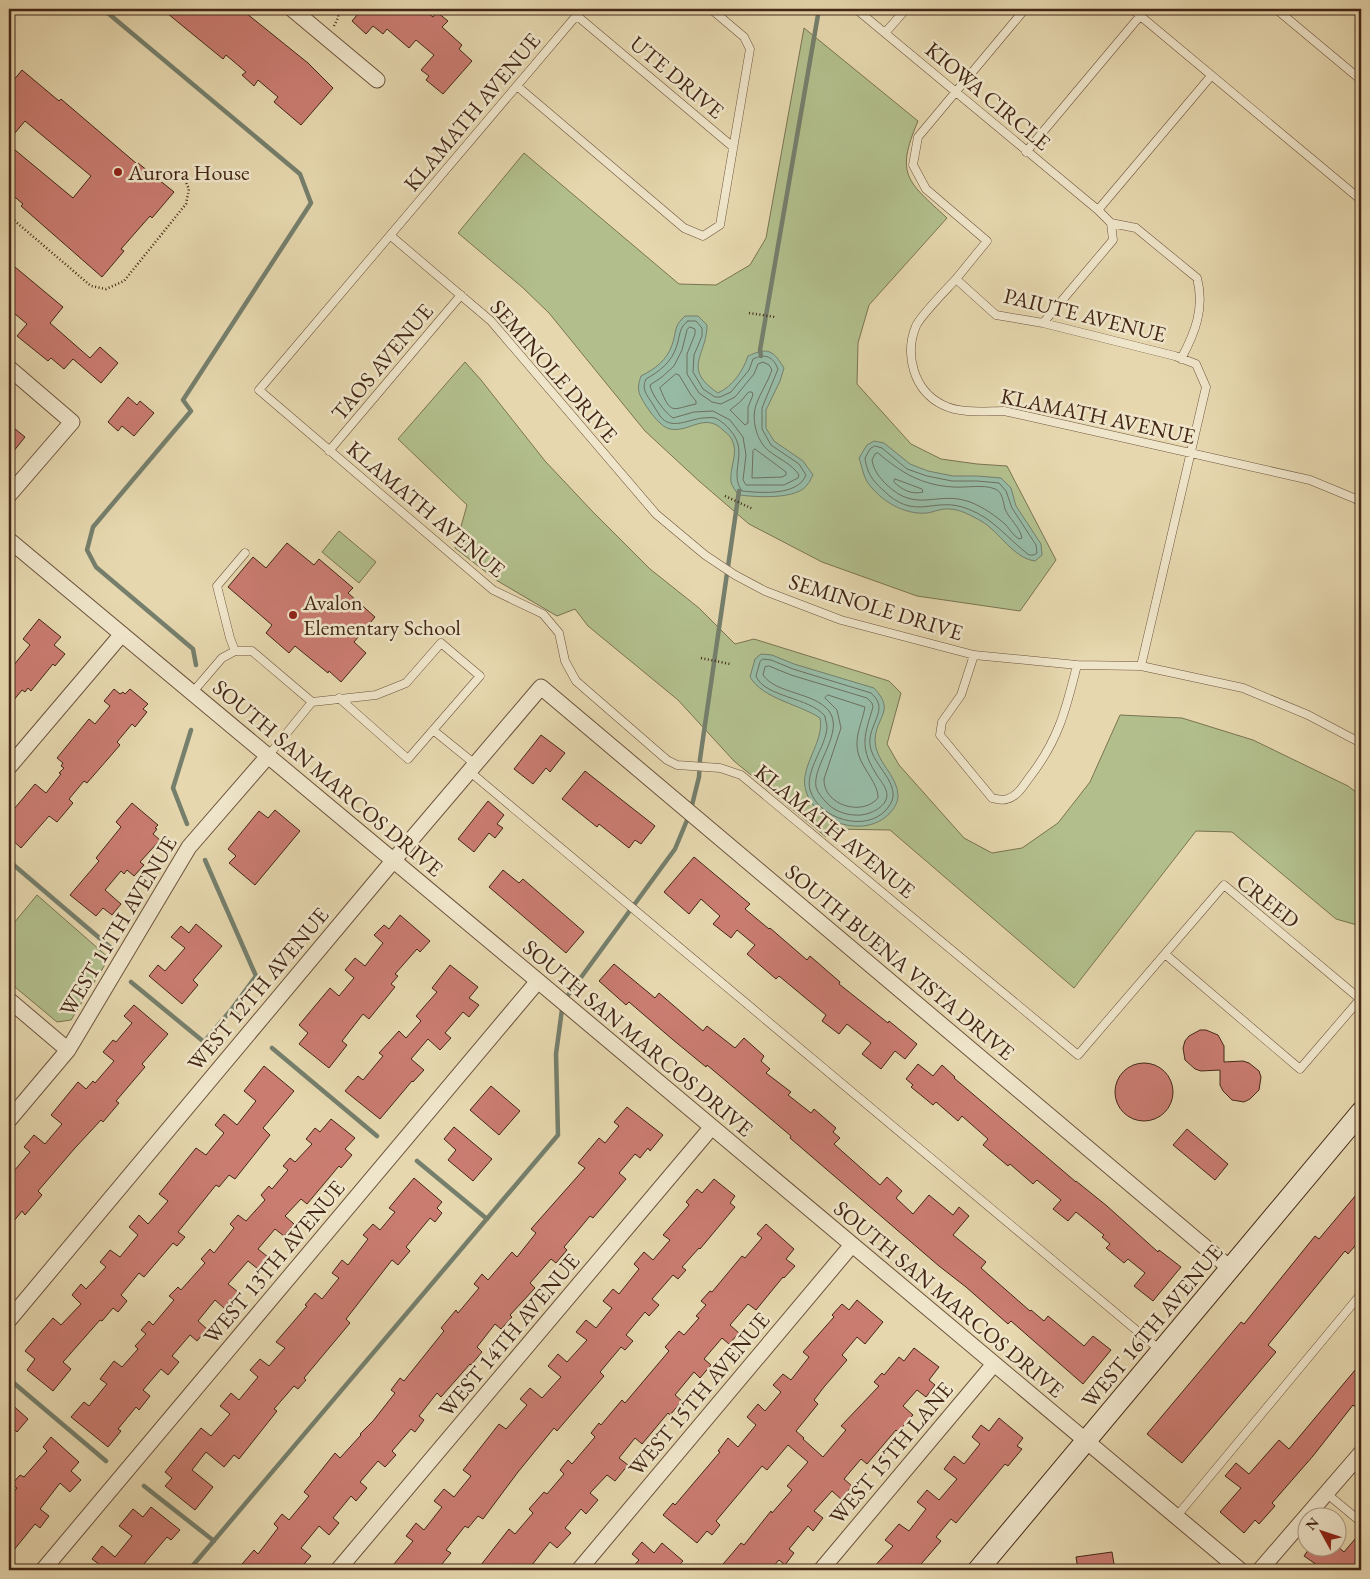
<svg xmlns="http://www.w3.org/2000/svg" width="1370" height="1579" viewBox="0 0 1370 1579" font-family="'EB Garamond',serif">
<rect width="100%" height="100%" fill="#e6d7ae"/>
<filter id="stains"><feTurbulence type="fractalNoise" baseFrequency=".004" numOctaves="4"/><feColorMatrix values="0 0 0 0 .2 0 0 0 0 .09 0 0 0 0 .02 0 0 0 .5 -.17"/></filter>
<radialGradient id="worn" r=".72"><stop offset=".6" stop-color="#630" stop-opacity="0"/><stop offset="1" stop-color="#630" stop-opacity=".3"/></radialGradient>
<path fill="#b2bf8d" stroke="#7a7352" d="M804,28L918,121C895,175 907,181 947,218L869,305L858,343L857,384L911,444L941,459L977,464L1007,466L1056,560L1020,611L917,596L822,562L749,524L699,481L645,431L549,313L522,287L458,233L524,153L679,284L716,285L750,265L766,238Z
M465,362L481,380L545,461L593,512L650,569L699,608L735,644L754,639L889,681L901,693L887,744L899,765L964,838L992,853L1022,848L1058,823L1090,782L1120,715L1182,718L1253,740L1348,786L1361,796V920L1357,925L1336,919L1232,832L1196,831L1074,988L890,830L833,829L826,837L734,761L678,700L588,626L575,609L557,616L496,580L455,548L467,505L398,439Z
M339,531L376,562L359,583L322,552Z
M37,895L109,958L71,1020L57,1022L9,982V929Z"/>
<path fill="#97baa5" stroke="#757f6c" d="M685,316H698L707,325C707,356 681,368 718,393C733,386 743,371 748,356C768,347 773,350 784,368L780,381L766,410V428L774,441L803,461L813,475C811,478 810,482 807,485C796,500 756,497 739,495C736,492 732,486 731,482C729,468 739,453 732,440C731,437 727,433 724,431C705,411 690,433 670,429C659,427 644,404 640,395C637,388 639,382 641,376C655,369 667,360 672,345C677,331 673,327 685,316Z
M874,441L884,443L910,464L928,471L953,476H977L1001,478L1011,488L1016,506L1041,544L1042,555L1035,561C1013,558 1000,532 981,521C972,516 960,509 949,509C942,508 934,512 927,513C904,515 881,501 868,483C863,476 862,466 859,458L867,445Z
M761,654L772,655L794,664L874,688C896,711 876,716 875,740C875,762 898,775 898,796C898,803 894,808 890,813C866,839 816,824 806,791C798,768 825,742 820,718C799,704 763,699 750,677L755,659Z"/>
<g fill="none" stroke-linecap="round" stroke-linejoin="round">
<path stroke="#6d705e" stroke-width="1" d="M688,321H696L702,328V336L694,355L693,372L703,389L715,397H720L731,392L749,370L753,359C766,353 773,357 778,369L762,408V429L771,445L799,464L806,475C798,496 761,493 742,491C728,472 750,452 730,430C726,425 720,420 715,418C711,417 707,418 703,418C689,419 671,431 660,416C657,412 655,407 652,403C647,395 641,389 646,379C660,371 672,362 677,345C680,336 679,327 688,321Z
M690,327L695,329V334L687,354V374L699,393L712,402L721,404L735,397L754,374L758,364L763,362L769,365L772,370C768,382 760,393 756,405C751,420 757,442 769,451C779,459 792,464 799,475L798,478L784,485H746L743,480L746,455L743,437L730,420L713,411L694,412L673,418C665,413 651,394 650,385L662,377L674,366L682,350L687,330Z
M676,374L679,375L691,395L696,401V404C672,409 671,416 660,388Z
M749,392H752L753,395L748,407V423L745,425L730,410L740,402Z
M875,446L882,448L907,469L927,476L952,481H977L999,483L1006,491L1012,508L1036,545L1037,553L1034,555H1029C1008,539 993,518 968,509C934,495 916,523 883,490C872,480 867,473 865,458L870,449Z
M755,449L786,472V475L782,477L752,478L753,451Z
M878,453C902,473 921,485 953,487C965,488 984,484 995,489C1003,492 1003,502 1005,509C1009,519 1020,527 1022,538L1019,539C1013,535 1010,530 1006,525C996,516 983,507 970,502C937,490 917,514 887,485C879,477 874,471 872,460L875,454Z
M895,479L922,489L923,492C912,495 902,490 894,482Z
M763,659L771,660L793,669L871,693C888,708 873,719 870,738C867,761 895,776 893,797C892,803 889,806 886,810C865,833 819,819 810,790C805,770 826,747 827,727C827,724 825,720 825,716C809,697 764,697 756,676L760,662Z
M769,666L791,675L867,698L872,703L873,707C865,734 859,746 875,772C879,780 887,786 887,796C886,807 871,814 861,815C849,816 835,812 827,803C822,798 818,793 816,787C812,765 845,732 829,711C814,692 776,694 763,675L765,667Z
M828,695L865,707C862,724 853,738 859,756C863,769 879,785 878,798C862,817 823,805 824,779L841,728L837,710L825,698Z"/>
<path stroke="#757f6c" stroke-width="4.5" d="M103,9L300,174L311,203L183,400L191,411L93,527L87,550L96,567L193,649L196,665
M761,356L760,350L819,9
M187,824L173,788L191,730
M9,861L110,947
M131,982L204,1042L231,1010L256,976L205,860
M231,1010L238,1016
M272,1048L377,1136
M417,1161L487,1219
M9,1379L106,1461
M144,1486L214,1541
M189,1570L558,1135L556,1054L563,1002L675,849L690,813L699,777L700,759L739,491"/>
</g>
<path fill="#ca7c71" stroke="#432716" d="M162,9H241L308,63L333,88L301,125L274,102L278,97L258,80L254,86L242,75L246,72L226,55L223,59Z
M362,9H423L433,17L437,12L448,21L442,27L462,45L459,49L472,61L443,94L426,80L429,76L421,70L434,55L416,40L409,48L387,29L383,34L373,26L366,34L352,21Z
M22,70L59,101L61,99L137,164L138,163L174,192L152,218L150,216L121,249L124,251L102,277L21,206L23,204L9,192V145L73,198L91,176L25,121L9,140V86Z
M9,262L63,307L50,323L90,358L100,347L118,363L101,383L73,359L64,369L51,358L48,361L17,336L27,324L9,309Z
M128,397L137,405L140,401L154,413L134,436L122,426L118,431L108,422Z
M9,424L25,437L9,457Z
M287,543L314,565L319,559L353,588L348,593L375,617L354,642L366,653L341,682L329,671L328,673L295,646L289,653L266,633L272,625L228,587L253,557L266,568Z
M39,619L61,637L54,645L65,654L55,666L53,664L31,691L28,688L25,692L22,690L9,706V671L30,645L23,639Z
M114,689L120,694L123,692L125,694L130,689L148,704L143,709L147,712L135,727L132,724L117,742L120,745L87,783L84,781L69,799L73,803L57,822L49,816L21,848L9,837V815L35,784L46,793L61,774L59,773L64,768L61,766L63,763L57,758L89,719L95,724L110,706L104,701Z
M541,735L565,753L550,772L546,768L533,784L514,769Z
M585,771L655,826L641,844L635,840L629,848L599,824L597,827L562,799Z
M488,801L504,815L497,824L503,828L495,838L489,833L474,852L458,839Z
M132,803L158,825L155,828L157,829L153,834L160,840L140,862L144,865L134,876L127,870L124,874L121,871L105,890L121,904L112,915L103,908L96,916L70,895L99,861L96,858L121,827L116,822Z
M275,810L300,831L255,885L229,863L236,856L228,849L259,811L268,818Z
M694,857L750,904L745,909L769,929L770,928L807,960L810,956L840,982L839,984L888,1023L889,1021L917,1044L905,1059L895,1051L881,1069L862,1054L871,1043L847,1024L839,1034L822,1021L826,1015L779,976L776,979L747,954L755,945L737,930L731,938L713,924L720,916L701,899L689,914L664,892Z
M503,870L519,883L523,879L584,932L566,953L489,887Z
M400,915L430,941L420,952L417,949L395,974L398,976L391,984L395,987L369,1019L363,1014L342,1041L347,1045L329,1068L299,1044L308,1033L299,1025L330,988L339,996L354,978L345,970L355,958L365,966L383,943L374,935L384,925L389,929Z
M196,924L222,946L193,980L198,985L182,1004L149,976L158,965L165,971L185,948L171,937L181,926L189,933Z
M614,964L655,998L659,993L703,1031L707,1026L735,1048L744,1038L764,1056L761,1061L770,1069L766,1073L791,1092L788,1095L811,1113L814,1109L836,1128L833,1132L840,1138L834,1144L880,1185L887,1177L902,1191L896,1198L913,1214L929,1195L953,1215L959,1207L969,1216L953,1235L986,1262L981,1268L1030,1311L1031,1310L1044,1321L1048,1316L1084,1346L1093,1336L1111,1350L1083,1384L1011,1321L1008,1324L966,1287L939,1266L790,1138L791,1136L707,1065L706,1067L672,1039L629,1002L626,1005L599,981Z
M450,965L478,987L469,998L479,1005L469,1017L463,1012L445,1033L451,1038L440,1050L428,1039L411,1059L424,1070L413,1082L412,1081L380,1119L345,1091L358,1076L363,1080L383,1056L379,1053L399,1031L406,1038L421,1021L416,1016L437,992L432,988Z
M134,1005L168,1034L142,1064L145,1067L116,1101L119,1103L103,1122L101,1120L75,1148L38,1191L42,1195L25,1215L22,1211L9,1227V1166L14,1171L30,1152L24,1147L34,1135L45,1144L62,1124L51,1115L78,1082L86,1089L93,1081L95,1083L114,1061L103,1052L113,1040L116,1042L132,1023L124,1016Z
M1200,1030H1206L1218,1035L1224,1046V1062L1243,1061L1249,1063L1259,1071L1261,1077L1259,1090L1250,1099L1244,1102L1232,1100L1223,1091L1220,1085V1070L1201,1071L1195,1069L1185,1060L1183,1048L1185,1041L1189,1036Z
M1115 1092a29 29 0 1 1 58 0a29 29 0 1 1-58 0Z
M918,1064L933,1076L942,1065L955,1077L954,1078L1076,1182V1181L1107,1206L1158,1252L1159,1250L1181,1267L1153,1301L1134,1286L1145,1273L1128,1259L1124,1263L1106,1248L1110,1244L1102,1237L1104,1235L1076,1212L1068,1221L1053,1209L1061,1200L1037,1180L1033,1184L1010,1164L1008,1166L983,1145L988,1139L962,1116L958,1121L936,1102L933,1105L911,1087L913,1085L906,1079Z
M264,1066L294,1091L263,1128L270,1135L235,1179L229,1175L219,1187L216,1185L178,1232L185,1237L177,1246L173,1243L144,1277L139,1273L121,1295L127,1301L118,1312L113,1308L102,1321L100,1320L63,1362L71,1369L53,1391L27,1370L35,1359L25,1351L53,1318L61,1325L81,1304L72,1295L81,1284L86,1289L106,1267L100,1262L110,1250L120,1257L138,1235L129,1227L139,1215L148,1224L168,1201L159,1194L196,1148L206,1155L224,1133L215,1125L224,1114L237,1125L256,1101L244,1091Z
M491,1086L520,1111L499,1135L470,1110Z
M627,1107L663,1135L650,1151L648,1148L640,1158L635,1154L619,1173L626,1179L593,1218L590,1216L575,1234L564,1247L567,1250L556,1263L551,1259L530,1283L535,1288L510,1315L512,1317L501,1329L495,1324L477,1347L482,1352L471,1365L470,1364L441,1397L437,1393L419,1416L424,1420L415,1432L411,1429L392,1451L396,1455L385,1467L378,1461L360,1482L367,1488L356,1501L351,1496L333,1518L339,1523L329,1535L319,1526L301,1548L311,1556L299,1570H237L254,1550L258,1554L278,1528L274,1524L282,1514L289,1520L309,1496L304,1492L335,1453L340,1458L361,1435L360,1434L373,1421L395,1393L391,1390L400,1378L404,1381L444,1331L441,1328L456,1310L458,1313L479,1288L474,1284L482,1274L488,1280L512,1252L517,1257L536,1233L531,1229L585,1168L578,1163L599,1138L605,1143L619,1126L614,1122Z
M331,1119L355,1138L345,1149L352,1155L341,1168L339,1166L307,1204L301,1199L285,1216L294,1224L284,1236L275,1229L258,1249L268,1257L258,1269L248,1261L228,1284L238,1292L224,1308L215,1300L198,1321L207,1329L197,1341L190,1335L172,1356L179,1362L168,1375L161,1369L143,1390L150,1396L139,1410L136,1407L118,1429L121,1431L108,1447L71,1417L84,1402L89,1406L107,1384L100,1379L114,1361L122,1367L138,1349L135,1346L146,1334L141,1330L149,1321L153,1325L174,1300L169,1296L178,1287L181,1290L205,1263L201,1259L210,1249L214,1253L234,1228L230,1224L238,1215L246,1221L265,1200L261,1195L269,1186L272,1189L288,1170L283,1166L290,1158L295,1162L312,1144L306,1139L315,1128L320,1132Z
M454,1127L492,1159L473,1181L448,1160L456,1150L444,1139Z
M1187,1129L1228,1164L1215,1180L1173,1145Z
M414,1178L442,1202L437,1208L442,1213L435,1222L430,1218L406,1247L410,1251L398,1265L392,1260L346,1319L350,1323L304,1378L306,1380L298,1389L294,1386L274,1409L277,1411L239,1459L234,1455L224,1467L206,1452L192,1470L213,1487L195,1510L165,1486L172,1478L165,1472L201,1428L211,1436L230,1414L220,1406L231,1393L239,1400L258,1377L250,1370L260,1359L269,1366L285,1348L276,1342L307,1306L305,1305L315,1293L322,1299L339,1278L332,1273L342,1260L348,1265L368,1239L363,1235L373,1224L380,1230L395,1212L389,1208Z
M714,1179L735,1196L730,1203L735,1207L700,1249L699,1248L682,1267L686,1270L678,1279L673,1275L652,1299L659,1305L649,1316L645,1312L626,1335L633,1341L625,1350L621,1347L600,1372L604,1376L557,1431L554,1428L518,1472L483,1519L478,1516L468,1528L465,1526L446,1550L451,1553L437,1570H389L413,1541L406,1536L416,1523L424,1530L442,1507L434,1501L444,1489L454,1497L471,1476L463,1470L499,1424L506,1429L527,1405L520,1399L530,1388L542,1398L561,1377L548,1366L558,1354L567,1362L587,1340L576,1332L586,1320L596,1328L612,1308L603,1301L613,1289L619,1294L639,1269L634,1264L644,1252L653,1260L670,1240L663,1235L689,1205L686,1202L697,1189L702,1193Z
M1361,1189V1239L1348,1254L1345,1251L1305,1300L1268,1345L1276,1352L1182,1463L1147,1434L1241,1322L1244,1324L1315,1236L1319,1239Z
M766,1224L794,1249L786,1259L795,1266L784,1278L783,1277L756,1310L748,1304L730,1325L739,1333L729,1344L722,1338L704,1359L711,1365L700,1378L694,1372L675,1395L682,1401L670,1415L668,1413L642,1444L635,1438L619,1458L628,1465L615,1481L607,1475L590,1493L598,1500L586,1514L581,1509L565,1528L571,1533L557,1548L550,1542L528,1570H477L509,1529L515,1534L533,1513L529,1509L544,1492L547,1494L564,1474L560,1470L568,1460L572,1464L595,1437L591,1433L599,1423L601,1425L622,1400L625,1403L669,1351L665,1347L679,1331L684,1335L699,1318L696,1316L706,1305L701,1301L710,1291L712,1292L742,1256L745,1258L762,1238L757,1234Z
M857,1300L883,1322L865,1344L857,1337L842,1355L847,1360L824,1387L814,1400L818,1404L796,1431L804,1438L803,1439L823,1457L846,1430L841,1426L879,1386L874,1382L882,1373L884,1375L899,1357L904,1361L914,1348L939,1367L929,1380L935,1385L926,1397L917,1390L903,1406L913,1415L898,1432L896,1430L867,1464L861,1459L844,1479L852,1486L841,1499L832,1491L814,1511L823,1518L813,1531L808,1526L789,1549L794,1553L785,1565L779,1560L770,1570H718L741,1543L744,1545L771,1511L772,1513L792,1490L787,1486L808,1462L788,1445L767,1470L762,1466L716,1521L720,1525L712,1535L707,1531L697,1543L663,1515L673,1503L675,1505L720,1452L718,1451L728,1438L738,1447L756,1425L747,1417L758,1404L765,1411L781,1392L773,1385L783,1374L791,1380L809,1357L803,1352L834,1317L832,1315L842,1304L849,1310Z
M1361,1363V1412L1353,1405L1313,1456L1272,1503L1275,1506L1259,1524L1255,1520L1244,1533L1220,1512L1241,1488L1225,1476L1236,1463L1249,1474L1279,1440L1289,1449Z
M9,1402L28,1419L17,1432L9,1425Z
M999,1418L1023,1438L1017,1446L1022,1449L1008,1466L1005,1464L956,1523L951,1519L936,1537L941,1541L916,1570H871L893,1546L885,1540L899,1524L909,1531L926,1509L917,1502L927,1490L939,1500L957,1479L944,1469L954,1456L964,1464L980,1444L972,1437L981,1425L989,1431Z
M51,1437L79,1462L71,1471L81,1480L70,1492L60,1483L40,1509L49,1516L40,1528L35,1524L9,1556V1498L17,1488L12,1484L20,1475L24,1477L47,1451L43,1447Z
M151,1507L180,1530L171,1540L167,1537L144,1564L153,1570H107L92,1559L102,1546L115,1557L132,1536L119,1526L133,1509L143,1517Z
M1361,1532V1570H1313L1317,1565L1304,1556L1311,1546H1337L1344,1552Z
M642,1542L654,1553L662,1543L683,1561L675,1570H630L639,1560L632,1554Z
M1112,1552L1115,1570H1078L1076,1557Z"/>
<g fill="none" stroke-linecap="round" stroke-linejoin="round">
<defs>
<path id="lane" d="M582,9L259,390L493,590L543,614L559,633L565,661L576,681L667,760L677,765L720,768L741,775L1078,1055L1224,885L1360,999
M856,9L1098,210L1211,76
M1025,9L918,137L913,165L926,189L987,241L956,279L996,315L1043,323L1175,356L1196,364L1206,387L1141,666
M1132,9L1361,200
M1276,9L1361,80
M576,15L733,147
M885,33L906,9
M517,86L684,228L703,236L720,225L750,49L744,37L711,9
M1026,152L1140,16
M1111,223L1136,228L1197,278C1205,308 1195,333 1181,359
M391,236L491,321L656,514L705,555L735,575L765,591L841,620L974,655L1077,665L1141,666L1243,688L1308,715L1361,743
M956,279C947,289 921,315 916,326C904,355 914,391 943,405C961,414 985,411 1004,411L1310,480L1356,499L1361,504
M1043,323L1113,240L1111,223L1098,210
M329,451L461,295
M235,651L230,638L217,586L245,553
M974,655L961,695L942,722L940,735L992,798C997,799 1003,801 1007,799C1018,796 1023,786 1029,778C1058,741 1066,710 1077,665
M192,693L222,658L235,651H252L312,702
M433,730L475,764
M268,756L312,702L376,695L406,683L441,643L480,676L408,759L339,698
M469,771L1160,1350
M1165,954L1300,1069L1361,998
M1326,1493L1361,1522
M1176,1517L1361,1294"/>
<path id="street" d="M292,9L377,80
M9,368L72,422L9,495
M9,540L538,981L1240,1570
M9,767L122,634
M9,1000L68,1050
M9,1120L68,1050L189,847L268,756
M9,1320L393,861L541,687L1231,1269
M43,1570L538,981
M338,1570L711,1128
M579,1570L851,1246
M821,1570L994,1364
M1260,1570L1361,1453"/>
<path id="secondary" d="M978,1570L1361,1112"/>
</defs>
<use href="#lane" stroke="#6c533c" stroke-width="9"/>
<use href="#street" stroke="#6c533c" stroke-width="17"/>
<use href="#secondary" stroke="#432716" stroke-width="22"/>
<path stroke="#432716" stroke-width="2.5" stroke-dasharray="1 2.5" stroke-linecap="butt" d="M318,13L328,9
M334,26L338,18L339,9
M9,216L91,286L106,289L124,281L186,204L189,189L181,171
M749,313L775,317
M725,496L753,509
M701,658L730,664"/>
<use href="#lane" stroke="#efe5ca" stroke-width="8"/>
<use href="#street" stroke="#efe5ca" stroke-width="15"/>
<use href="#secondary" stroke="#efe5ca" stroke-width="20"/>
</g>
<g fill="#8f2418" stroke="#efe5ca" stroke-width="2">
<circle cx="118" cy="172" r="5"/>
<circle cx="293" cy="615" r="5"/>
</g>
<g text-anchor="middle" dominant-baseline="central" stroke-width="5" stroke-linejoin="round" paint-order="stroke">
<g font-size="22" fill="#432716" stroke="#efe5ca">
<text transform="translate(677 77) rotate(40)">UTE DRIVE</text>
<text transform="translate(988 96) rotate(40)">KIOWA CIRCLE</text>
<text transform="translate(472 112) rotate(-50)">KLAMATH AVENUE</text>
<text transform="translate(1085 315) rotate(14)">PAIUTE AVENUE</text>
<text transform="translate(382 362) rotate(-50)">TAOS AVENUE</text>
<text transform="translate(554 371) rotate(49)">SEMINOLE DRIVE</text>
<text transform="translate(1098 416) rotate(12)">KLAMATH AVENUE</text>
<text transform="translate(426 509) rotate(40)">KLAMATH AVENUE</text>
<text transform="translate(876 607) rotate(17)">SEMINOLE DRIVE</text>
<text transform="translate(328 778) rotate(40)">SOUTH SAN MARCOS DRIVE</text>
<text transform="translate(835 831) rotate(39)">KLAMATH AVENUE</text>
<text transform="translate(1268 901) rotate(38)">CREED</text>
<text transform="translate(118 926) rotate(-59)">WEST 11TH AVENUE</text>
<text transform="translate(900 962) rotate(40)">SOUTH BUENA VISTA DRIVE</text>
<text transform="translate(258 989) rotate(-50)">WEST 12TH AVENUE</text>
<text transform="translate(638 1038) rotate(40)">SOUTH SAN MARCOS DRIVE</text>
<text transform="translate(274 1262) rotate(-50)">WEST 13TH AVENUE</text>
<text transform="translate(949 1299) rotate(40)">SOUTH SAN MARCOS DRIVE</text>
<text transform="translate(1152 1326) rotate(-50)">WEST 16TH AVENUE</text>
<text transform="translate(509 1335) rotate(-50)">WEST 14TH AVENUE</text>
<text transform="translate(699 1394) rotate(-50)">WEST 15TH AVENUE</text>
<text transform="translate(891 1453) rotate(-50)">WEST 15TH LANE</text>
</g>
<g font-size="22" fill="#432716" stroke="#efe5ca" text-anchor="start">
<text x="128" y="172">Aurora House</text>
<text x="303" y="602">Avalon<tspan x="303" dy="25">Elementary School</tspan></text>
</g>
</g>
<rect width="1370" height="1579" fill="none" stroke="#e6d7ae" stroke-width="30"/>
<rect x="10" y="10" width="1350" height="1559" fill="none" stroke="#432716" stroke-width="2.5"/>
<rect x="15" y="15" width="1340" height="1549" fill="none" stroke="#432716"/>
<g transform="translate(1322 1532) rotate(310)"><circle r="24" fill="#efe5ca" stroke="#aa9982"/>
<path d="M0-4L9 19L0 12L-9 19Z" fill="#8f2418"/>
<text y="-8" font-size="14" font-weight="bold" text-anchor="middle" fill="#432716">N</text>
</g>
<rect width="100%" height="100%" filter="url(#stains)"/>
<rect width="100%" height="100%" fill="url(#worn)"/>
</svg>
